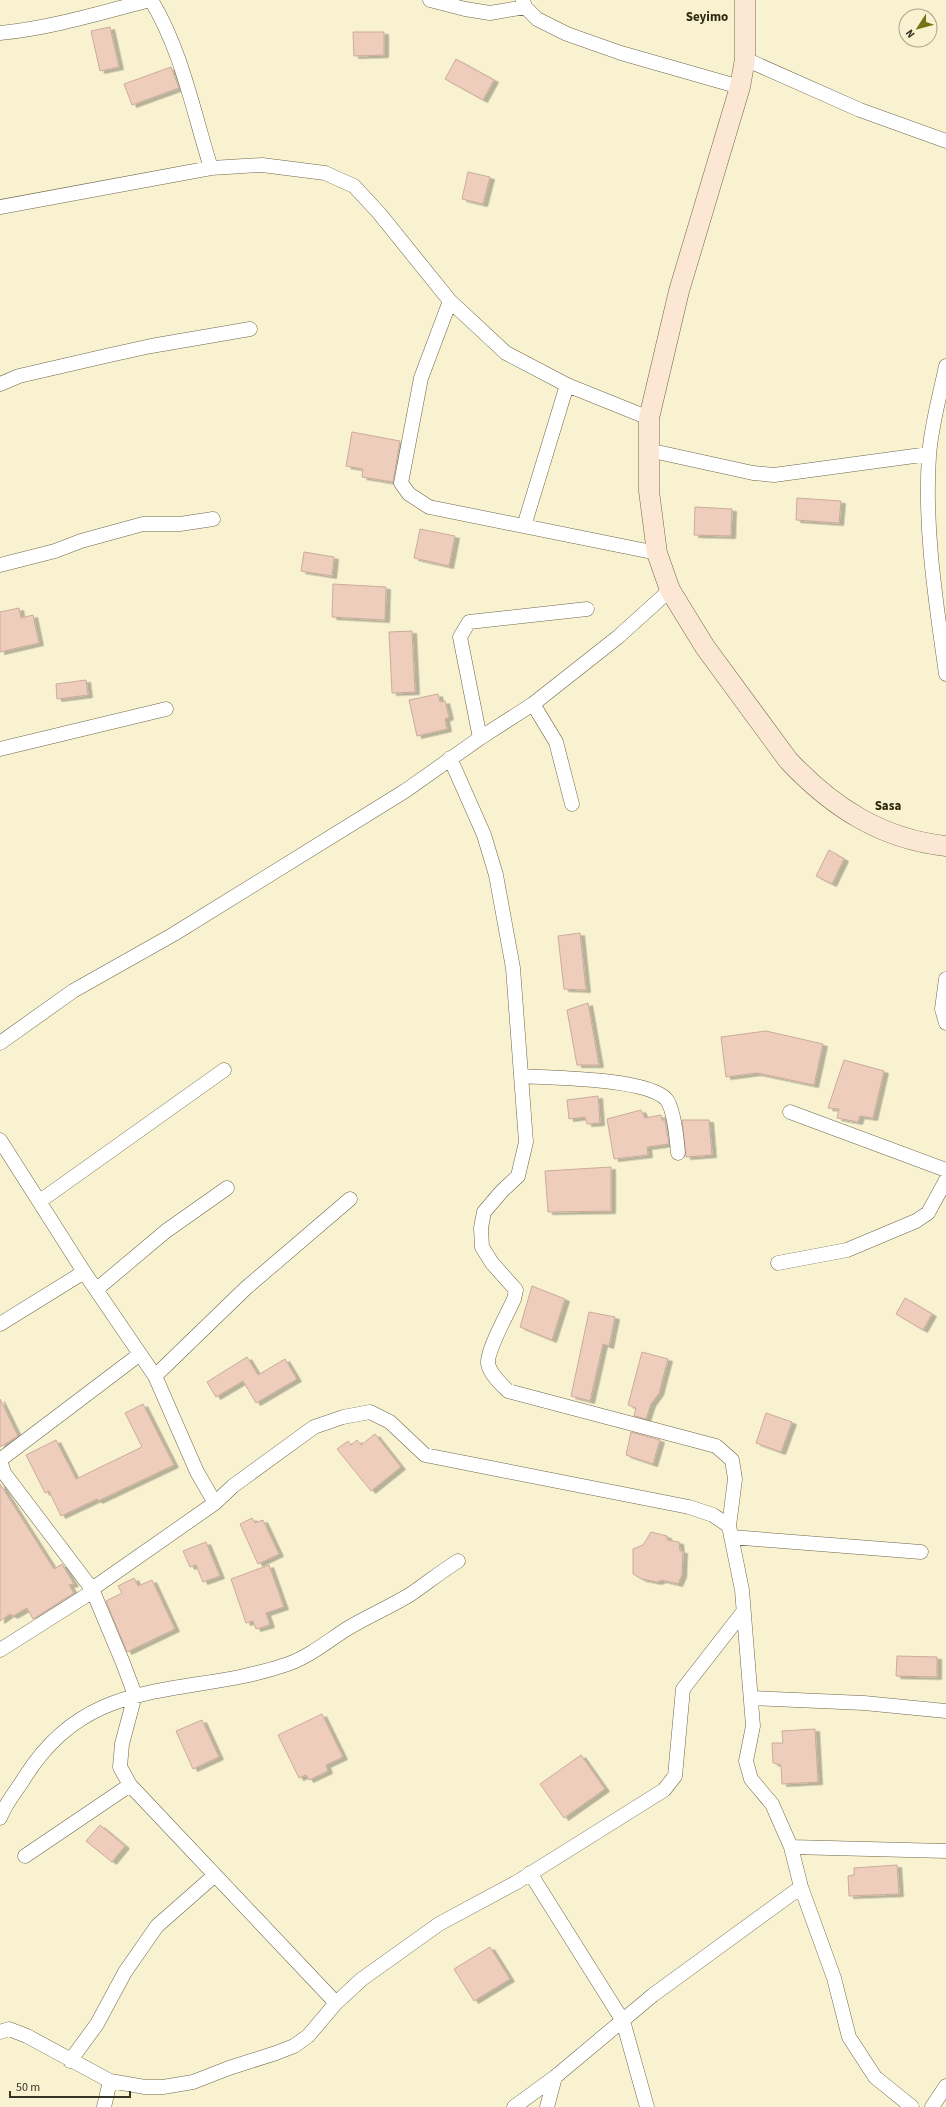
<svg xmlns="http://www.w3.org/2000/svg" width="946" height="2107" viewBox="0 0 946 2107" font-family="'Source Sans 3',sans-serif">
<defs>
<filter id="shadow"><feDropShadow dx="4.5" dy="2.5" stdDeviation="0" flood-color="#0004"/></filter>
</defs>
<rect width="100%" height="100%" fill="#f8f2d1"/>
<path fill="#eecdbd" stroke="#cbab9c" filter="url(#shadow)" d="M110,27L119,67L100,71L91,31Z
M353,32H384V55L354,56Z
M456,59L494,80L483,100L445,79Z
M171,67L179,88L132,105L124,84Z
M468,172L490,177L483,204L462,199Z
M352,432L400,441L393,482L362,477L363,469L346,466Z
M797,498L841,501L839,523L796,520Z
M695,507L732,509L731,536L694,535Z
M420,529L455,536L449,566L414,558Z
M304,552L334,557L332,576L301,571Z
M333,584L386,587L385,620L332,617Z
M19,608L21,618L33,615L39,643L0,652V612Z
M412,631L415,692L392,693L389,632Z
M86,680L88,695L57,699L56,684Z
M438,694L440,702L445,701L449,717L445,719L447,729L417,736L409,700Z
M829,850L844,859L832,884L816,876Z
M580,933L586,990L564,989L558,936Z
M588,1003L599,1065H577L567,1010Z
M766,1031L823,1044L814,1085L757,1073L726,1077L721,1037Z
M844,1060L884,1071L873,1118L860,1116L858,1122L837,1118L839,1109L828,1108Z
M598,1096L600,1123L587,1124L585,1117L569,1119L567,1100Z
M641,1110L645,1118L661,1115L662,1120H665L669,1144L647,1147L648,1155L614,1159L607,1119Z
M682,1120H709L712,1155L686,1157Z
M611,1167V1211L548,1212L545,1171Z
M532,1286L565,1299L552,1340L520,1327Z
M905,1298L932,1314L923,1330L896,1314Z
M589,1312L615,1317L609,1346L603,1344L590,1401L571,1396Z
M642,1352L668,1359L659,1393L651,1404L646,1419L634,1416L636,1408L628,1405Z
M247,1357L258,1375L285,1359L297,1379L256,1403L243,1381L216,1397L207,1382Z
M0,1399L18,1436L0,1447Z
M143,1404L174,1465L98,1501L97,1499L61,1516L49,1491L45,1493L26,1455L56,1440L76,1479L142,1447L125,1413Z
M766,1413L792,1422L781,1452L756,1443Z
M631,1432L660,1440L653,1464L626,1455Z
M375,1434L401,1467L371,1491L337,1449L348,1441L351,1445L357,1440L361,1445Z
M0,1484L54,1569L62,1564L74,1584L69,1585L74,1593L33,1619L27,1608L13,1616L10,1614L0,1621Z
M252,1518L255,1523L263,1520L279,1554L258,1564L240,1524Z
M651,1532L667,1536V1540L679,1542L680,1551H683L682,1575L678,1584L662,1580L657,1582L642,1579L633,1574V1549L643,1545Z
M206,1542L220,1576L203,1582L196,1565L190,1567L183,1551Z
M269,1565L284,1607L266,1613L270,1625L256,1629L253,1621L246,1623L231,1579Z
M134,1578L138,1586L152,1580L175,1629L127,1652L106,1601L122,1593L118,1586Z
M897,1656L937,1657V1677L896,1676Z
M322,1714L343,1757L326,1765L328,1771L309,1780L306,1775L299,1778L278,1735Z
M202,1720L219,1757L193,1769L176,1731Z
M815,1729L818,1782L782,1784L781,1765L773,1763L772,1743H783L782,1731Z
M581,1755L605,1789L564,1818L540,1784Z
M100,1825L125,1846L112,1862L86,1841Z
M897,1865L899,1894L849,1896L848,1876L854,1875V1868Z
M490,1947L510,1979L474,2001L454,1969Z"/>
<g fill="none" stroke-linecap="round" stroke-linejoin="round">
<defs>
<path id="street" d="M151,0C182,51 193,111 211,168
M430,0L465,9L490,13L525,7
M523,0L525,7L537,19L567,34L621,53L740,87
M0,33C51,28 100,13 150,0
M745,59L860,110L946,141
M0,207L211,168L262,165L325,173L354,186L379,213L450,301L506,353L567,385L649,418
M450,301L421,378L401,483L409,494L429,507L657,553
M946,366C940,395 931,426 929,456C924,528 936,602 946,674
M0,384L19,376L110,355L151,346L250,329
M648,450L753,473L774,475L929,454
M524,526L567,385
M0,565L55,551L81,541L143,524H180L213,519
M533,704L556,742L572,804
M480,738L460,637L469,622L587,609
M0,749L166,709
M450,758L484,835L496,875L513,968L526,1142L518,1176L502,1191L484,1212L481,1228L482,1247L492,1263L516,1290L514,1299C508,1313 487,1350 488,1363C489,1373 501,1384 508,1391L716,1446L732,1460L735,1479L729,1526L742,1590L753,1726L746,1761L751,1779L772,1804L791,1847L801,1887L834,1978L849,2037L875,2077L912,2107
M946,979L942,1009L946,1023
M0,1043L73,991L174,934L405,791L480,738L533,704L618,637L670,590
M522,1076C552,1078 646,1078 666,1099C674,1108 677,1141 678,1153
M790,1112L946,1170
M0,1140L84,1272L155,1376L197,1472L215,1503L233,1486L314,1427L343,1417L370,1412L390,1422L425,1455L689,1507L713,1515L729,1526
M40,1201L224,1070
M778,1263L847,1250L916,1221L928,1213L946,1180
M97,1289L166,1231L227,1188
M0,1324L84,1272
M155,1376L246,1288L350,1199
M0,1460L4,1473L92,1589L123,1663L135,1695L122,1744L120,1767L130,1785L336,2003
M0,1460L140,1354
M731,1537L921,1552
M0,1650L87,1595L92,1589L215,1503
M751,1698L864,1703L946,1711
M0,1818C5,1804 17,1790 25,1777C91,1671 188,1699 288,1664C308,1657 327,1642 345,1630C366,1617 390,1607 411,1594C427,1583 442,1571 458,1561
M791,1847L946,1851
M25,1856L130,1785
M530,1873L623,2021L647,2107
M0,2032L9,2029L27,2036L110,2081L145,2087H163L193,2082L229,2068L276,2053L294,2046L308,2036L336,2003L362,1979L439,1924L517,1882L664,1790L675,1776L683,1689L743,1612
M70,2061L97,2024L125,1972L157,1926L215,1875
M104,2107L110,2081
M514,2107L555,2077L653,1995L801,1887
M547,2107L555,2077
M932,2107L946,2086"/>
<path id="secondary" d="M745,0V59L740,87L679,291L649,418V491L657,553L670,590L705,647L788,760C832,807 881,839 946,846"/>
</defs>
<use href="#street" stroke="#6d674a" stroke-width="15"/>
<use href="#secondary" stroke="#6d674a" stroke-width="21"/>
<use href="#street" stroke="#fff" stroke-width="14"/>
<use href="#secondary" stroke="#fce7d4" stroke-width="20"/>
</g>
<g text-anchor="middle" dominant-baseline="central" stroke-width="4" stroke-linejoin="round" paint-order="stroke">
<g font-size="13" font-weight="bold" fill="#2f2a0f" stroke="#f8f2d1">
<text x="707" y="17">Seyimo</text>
<text x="888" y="806">Sasa</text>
</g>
</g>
<g transform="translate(918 28) rotate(234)"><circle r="19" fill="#f8f2d1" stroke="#aaa68d"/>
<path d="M0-3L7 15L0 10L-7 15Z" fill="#767216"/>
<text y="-6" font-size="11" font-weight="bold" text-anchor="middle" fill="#363327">N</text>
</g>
<path d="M10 2091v6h120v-6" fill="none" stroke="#363327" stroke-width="2"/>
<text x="16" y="2091" font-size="12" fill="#363327" stroke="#f8f2d1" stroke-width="3" paint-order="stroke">50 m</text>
</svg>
